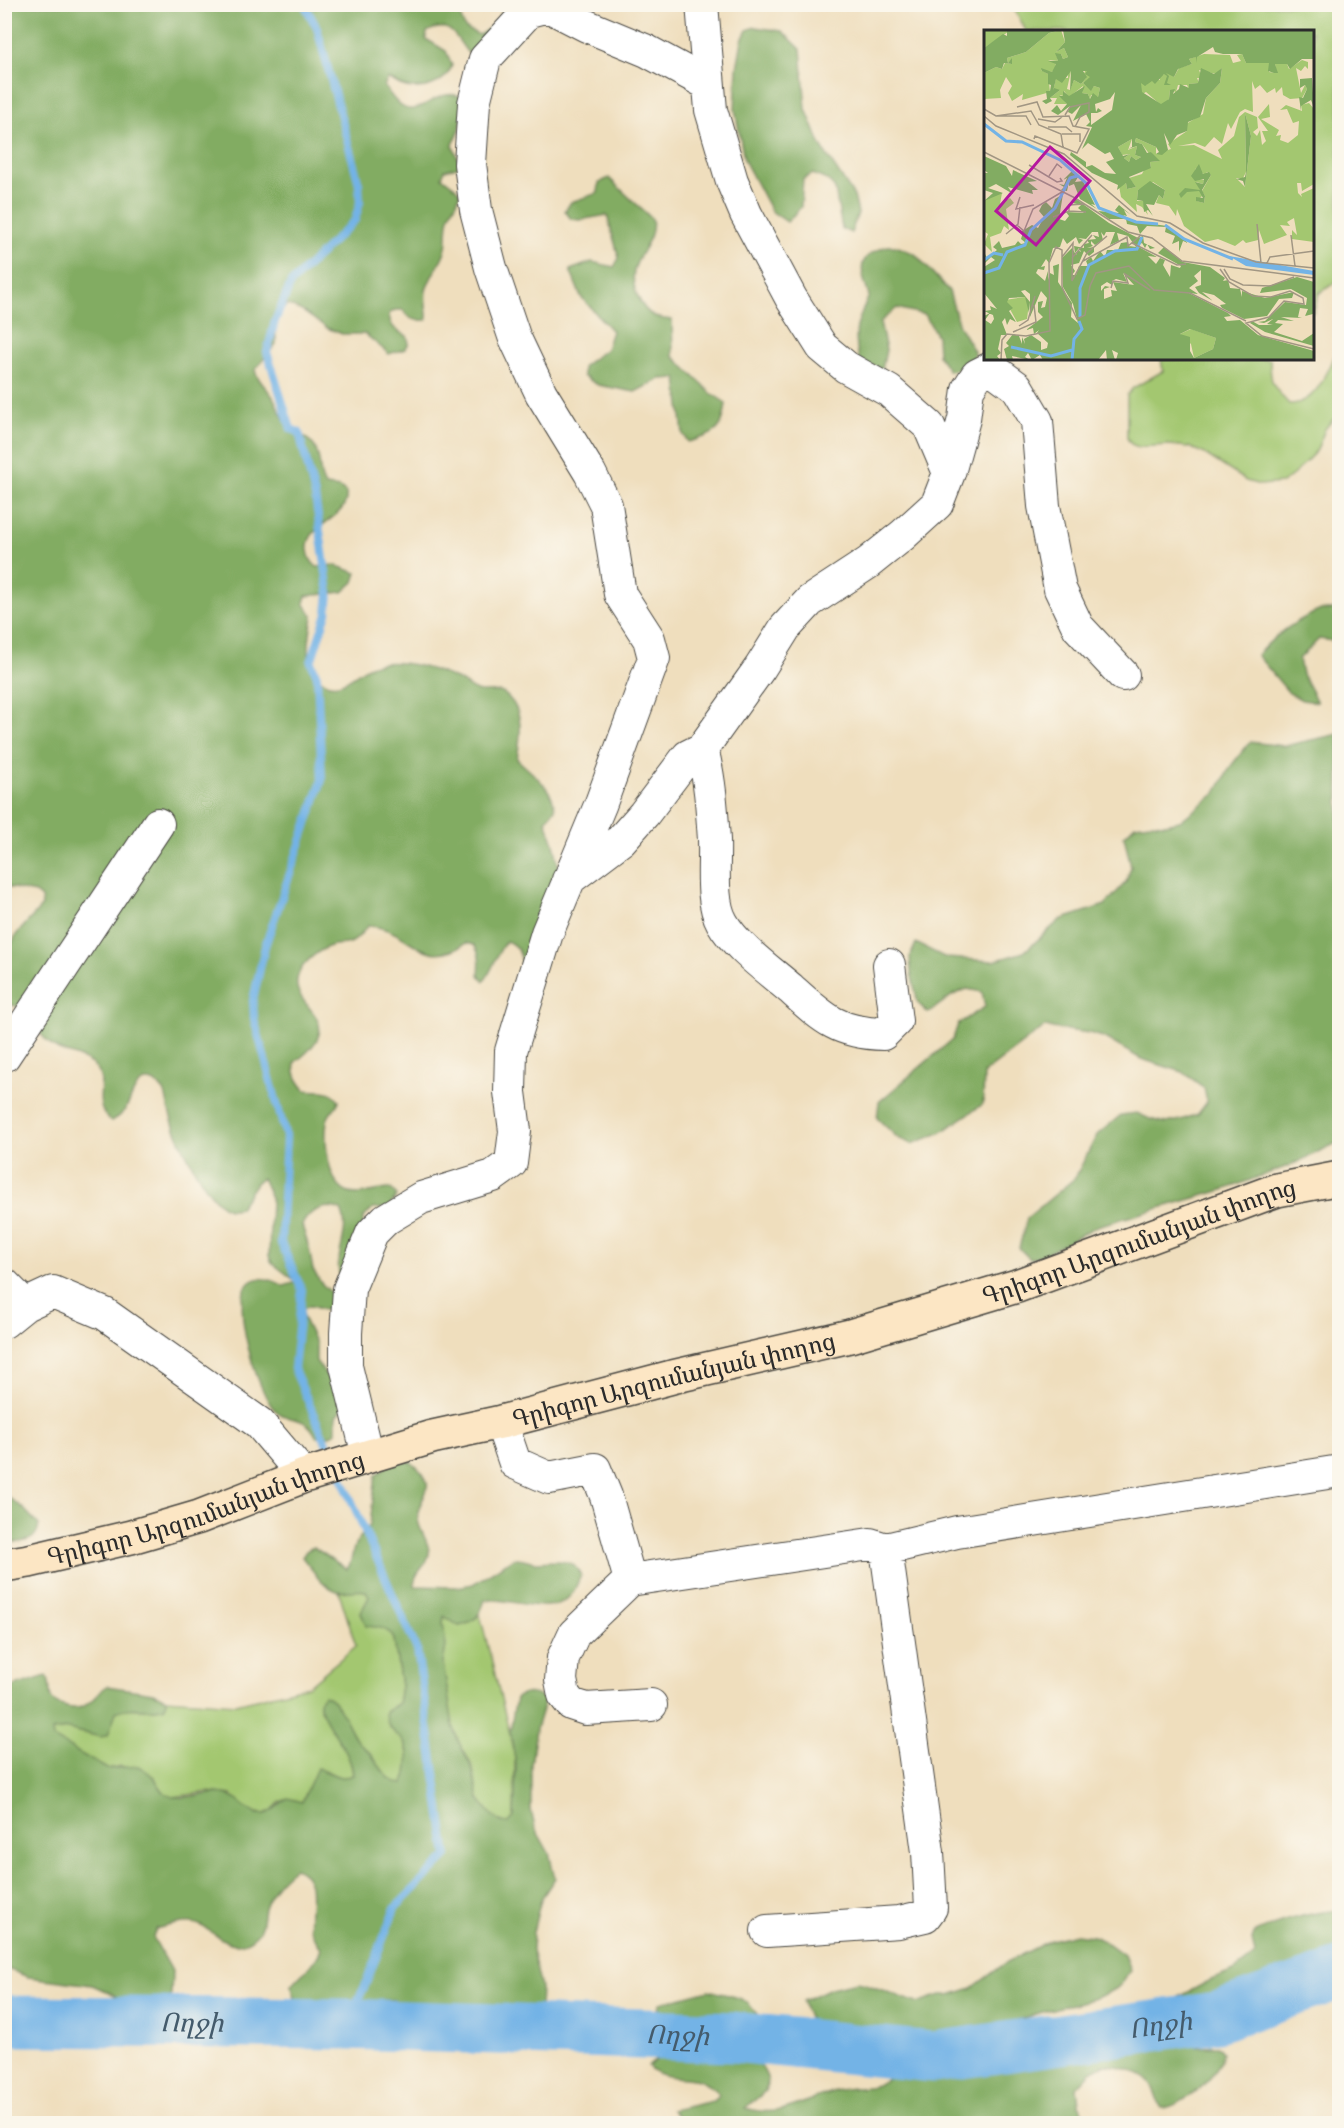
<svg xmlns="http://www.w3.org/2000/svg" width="1344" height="2128" viewBox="0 0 1344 2128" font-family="'EB Garamond','Noto Serif Armenian',serif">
<rect width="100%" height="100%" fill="#fbf7ec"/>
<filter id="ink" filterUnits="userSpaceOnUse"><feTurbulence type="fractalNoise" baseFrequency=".0167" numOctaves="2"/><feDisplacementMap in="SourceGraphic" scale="12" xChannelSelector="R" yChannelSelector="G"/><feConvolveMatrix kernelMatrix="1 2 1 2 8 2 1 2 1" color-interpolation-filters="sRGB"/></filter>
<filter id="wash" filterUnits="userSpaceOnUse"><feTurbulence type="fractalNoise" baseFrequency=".008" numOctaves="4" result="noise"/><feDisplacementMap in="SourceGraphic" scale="24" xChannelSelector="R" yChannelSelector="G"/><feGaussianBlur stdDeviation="1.35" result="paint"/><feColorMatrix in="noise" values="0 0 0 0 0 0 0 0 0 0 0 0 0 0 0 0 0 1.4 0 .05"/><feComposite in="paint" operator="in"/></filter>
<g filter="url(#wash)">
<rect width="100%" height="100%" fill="#efdebd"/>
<path fill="#a3c770" stroke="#67794e" stroke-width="1.5" d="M1009,5H1339V280L1319,293L1313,313L1312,32L1026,31L1016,12Z
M1339,346V413L1325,429L1317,450L1294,474L1282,483L1260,485L1246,481L1205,454L1189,447L1169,445L1138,447L1131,444L1127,438V395L1133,388L1163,371L1161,359H1270C1270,384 1272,386 1289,404C1317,405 1330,367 1339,346Z
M357,1589L366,1591L369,1597L361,1612L390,1633L394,1639L401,1686L398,1704L385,1712C399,1735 420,1756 403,1784L395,1783L389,1779L370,1754L359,1744L336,1704L320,1709C332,1729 351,1752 353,1775C342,1780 335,1776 325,1770L311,1782L302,1802L281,1801L271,1811L264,1814L257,1813L243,1806L232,1795L208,1792L173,1797L166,1795L152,1776L121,1766L107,1769L53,1739L52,1731L68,1729L101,1737L108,1735L115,1712C132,1704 149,1713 165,1707L166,1699L236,1704L308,1686L356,1646L339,1592Z
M480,1615L515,1754L514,1817L509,1824C495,1822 481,1806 477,1793C475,1785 475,1777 473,1770C470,1759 462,1750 458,1740C446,1710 439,1648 444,1616L459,1626L467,1624Z"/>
<path fill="#82ac62" stroke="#566c46" stroke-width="1.5" d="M5,5H456L465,28L479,35L492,26L508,5H530L484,56L468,53C455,38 452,19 427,32L426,39L446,51L452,65C446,85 419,93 400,85C396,83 393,80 388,79L384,86C389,92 394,101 400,105C421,122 438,80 466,100L460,129L453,145L461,166L445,170L442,177L455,187L460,193C458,203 453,207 450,215C446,223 448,238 446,248C442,263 429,277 426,291C424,302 428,310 427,320C416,321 408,320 403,310H395L389,314C390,327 396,331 407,336L409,343L405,349L389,354L365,334H342L327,328L302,311L288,305C268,318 277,325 276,344L255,370C257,381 267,387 273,397C278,406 283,422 292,429C300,436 307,436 314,446C323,459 317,474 325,486L340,488L346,493C350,520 305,523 308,550C309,558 311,562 317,567L334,565L357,573L354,582L343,592L306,596L304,603L313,617C309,635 303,669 322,681C343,694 360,666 376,664C403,659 435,669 460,681C466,684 472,691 480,692C491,693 500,688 509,698C525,714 520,739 517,759C532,774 553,787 555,809L546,821L554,843L560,874L514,991L512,984C525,971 525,948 506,941C496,953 494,969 484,981L479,975C480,963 481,955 474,945L466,943C421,972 412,928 368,926C363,930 359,939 352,942C347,945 340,944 334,945C321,948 304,961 299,973C283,1008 356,1017 295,1062C293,1075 298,1081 305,1090C318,1092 333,1088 339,1101C336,1109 329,1112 327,1121C324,1139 327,1186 349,1193C363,1197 377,1188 391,1189L397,1195L389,1208L373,1209L363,1218V1226L340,1278C333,1255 352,1233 341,1210C326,1203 309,1210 302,1225L309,1248L313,1270L321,1283L338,1299V1307C326,1314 321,1308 310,1306L303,1309V1317L316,1344V1361L338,1391L345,1405L336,1416V1432L330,1436H316C304,1413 290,1424 275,1410C258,1394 229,1301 249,1283C258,1274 274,1280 284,1286L297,1282L272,1263L269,1256L271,1198L262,1178L256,1183L239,1208C235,1209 230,1210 226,1208C205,1197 176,1136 170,1114C167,1106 168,1099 164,1091C160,1086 156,1082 149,1081C129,1079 135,1112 111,1121C89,1104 110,1083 95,1067C86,1057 68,1055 57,1049C41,1039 33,1022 22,1007L5,1004L4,955L9,949L16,935L42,906L41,898L35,893L4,886Z
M755,27L782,31L801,49L806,109L821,146L854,196L858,213L851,233L842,229L835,189L829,181L813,174L803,179L801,207L787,222L771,211L744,160L735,109L737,68L742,40L747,30Z
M609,178L652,219C656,238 638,253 634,271C631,285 640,309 654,316C658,319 667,319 672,320L673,356L711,393L726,403C723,433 715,434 688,442L683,434L677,378L660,379L635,392L598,385L583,376V366L606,349L612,331L581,297L570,270L592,262L614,267L619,258L607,215L580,220L571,219L565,211L571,202L598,193L599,183Z
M888,246H896L915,254L949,291L959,326L974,351L973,361L968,368L949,371L938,355L937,336L925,315L897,308L880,322L886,350L882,370L859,360C853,331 856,323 869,296C860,269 855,256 888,246Z
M1321,610H1339V642L1319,639L1299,659L1302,674L1317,702L1302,700L1289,693L1257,655C1276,634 1296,620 1321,610Z
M1339,734V1142L1291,1165L1226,1189L1097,1226L1044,1255L1030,1259L1019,1248L1027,1218L1075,1178L1097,1135L1121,1115L1137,1113L1150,1119L1166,1123L1181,1120L1198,1114L1207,1102L1204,1088L1183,1072L1141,1059L1103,1037L1089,1033L1044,1027L984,1073L983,1104L940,1133L912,1144L898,1138L877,1118L879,1102L953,1039L958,1024L985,1007L982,992L967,989L953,995L928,1013L918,1003L911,973L910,957L916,943L946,958L994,961L1024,952L1060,920L1105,905L1126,882L1131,867L1124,836L1135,825L1150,823L1165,824L1180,821L1216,793L1231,766L1250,742L1284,746Z
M394,1461L411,1462C445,1489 415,1496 418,1519C419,1532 430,1541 429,1554C427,1568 413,1571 415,1586L457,1587L473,1584L514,1558C523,1557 530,1562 539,1562C555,1561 573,1557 581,1575C578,1582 575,1591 570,1596C551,1618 511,1597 485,1600C480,1615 475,1623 459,1626L444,1616L443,1623L446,1646L443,1663L453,1725L458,1741L472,1768L479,1799L493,1816L501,1822L509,1823L514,1817L516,1764L510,1731L516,1698C527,1691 534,1693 545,1699L536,1729L531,1765V1810L535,1828L549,1853L555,1878L541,1899L533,1932L532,1950L541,1988L540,2008L536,2016L528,2019L512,2018L463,2012L436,2004L410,2006L393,2000L300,2005L294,2000L292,1985C302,1972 317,1964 321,1948C317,1942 312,1935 310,1927C307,1906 320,1878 295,1868C281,1878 270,1891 264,1908C262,1917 263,1928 256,1935C230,1960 212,1925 193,1923C181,1921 167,1926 156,1929L153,1937L172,1971L171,1996L167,2003L153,2010L137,2009L109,1992L92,1985L28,1977L5,1968V1689L46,1676C52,1683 48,1690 51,1698C53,1702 59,1705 63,1706C86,1714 90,1699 107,1686L153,1693L166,1699L165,1707C149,1713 132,1704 116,1712L108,1735L101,1737L68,1729L52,1731L53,1738L107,1769L138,1766C143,1769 149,1772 153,1777C158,1782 161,1792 168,1795C180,1802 208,1791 224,1794C239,1796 248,1817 265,1814C274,1812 280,1802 288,1798L302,1802L317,1768C331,1772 339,1781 353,1775C351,1747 324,1728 319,1701L324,1695C340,1701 346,1722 354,1736C358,1743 364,1747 370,1753C380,1765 386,1782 403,1784C407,1778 407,1773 408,1766C412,1731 387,1740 385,1712L398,1704L401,1686L394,1639C387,1627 378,1627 366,1626L361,1612L369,1597L366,1591C356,1589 346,1593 337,1591C323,1587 311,1568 302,1557L306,1551L313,1547L347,1569C353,1562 351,1554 355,1545C359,1537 366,1532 370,1524L376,1475Z
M5,1495L23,1508L39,1525C36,1545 20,1541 5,1543Z
M1339,1910V1999L1270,2002L1232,2008L1208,2020L1197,2031L1193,2039L1197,2046H1218L1223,2052C1222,2074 1184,2107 1162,2108C1156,2101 1156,2094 1152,2086C1144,2071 1119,2065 1104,2065L1091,2072L1077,2087L1079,2104L1089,2123H702C690,2122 680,2121 672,2110L713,2101L718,2096L715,2089C709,2086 704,2082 698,2080C681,2076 660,2080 648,2066C661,2056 683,2044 684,2026C676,2018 665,2018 658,2009L660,2003L709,1990L739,1998L747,2002L757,2014C755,2024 748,2034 750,2046C753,2062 778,2077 763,2093C758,2098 751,2103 745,2108C782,2120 806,2098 839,2090C860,2085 875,2093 891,2074C888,2063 875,2047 863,2044C859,2042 853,2043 849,2042C826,2039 805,2025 803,2001L831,1988L857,1982L866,1984L917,2003L941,1995H950L972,1988L1007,1962L1051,1940L1076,1934L1093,1936L1109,1944L1124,1955L1130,1970C1126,1976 1123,1983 1117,1988C1099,1999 1080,2002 1060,2007C1043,2011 1026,2018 1008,2023C997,2026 986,2024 976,2026C954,2030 909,2052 913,2077L945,2060L1049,2040L1105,2022L1136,2010L1151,2012L1211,1980L1234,1971L1255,1955L1252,1940L1254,1933C1280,1920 1310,1913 1339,1910Z"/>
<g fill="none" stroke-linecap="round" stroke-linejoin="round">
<path stroke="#73b3e6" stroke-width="8" d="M304,4L317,28L359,184L360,202L355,220L291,283L275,321L267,352L291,429L299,432L315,496L329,593L327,613L311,662L317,676L322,780L265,946L253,1000L254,1019L286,1137L281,1243L302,1290L294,1369L334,1461
M339,1472L417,1650L447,1856L395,1908L365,1986L345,2024"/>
<path stroke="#73b3e6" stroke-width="51" id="s1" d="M4,2019L11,2021L345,2024L733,2037L933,2057L1217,2017L1340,1974"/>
</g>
</g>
<g filter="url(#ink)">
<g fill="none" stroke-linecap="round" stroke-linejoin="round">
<defs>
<path id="street" d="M702,4L711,110L732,181L746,214L791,298L822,347L846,367L889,391L929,426L949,473
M702,749L760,668L785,628L810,601L868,563L903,535L937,504L949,473L964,419L968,389L977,375L991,368L1017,387L1037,421L1044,506L1060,589L1078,627L1123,675
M568,880L621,840L644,814L688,756L702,749C710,778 712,810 714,840C715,864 710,901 722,922C735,946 770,971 791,989C823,1018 838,1033 883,1034L896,1021L889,965
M4,1056L158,824
M4,1284L25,1305L4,1322
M25,1305L53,1292L105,1314L259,1423L304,1476
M501,1422L515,1463L549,1478L595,1469L606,1496L630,1580
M368,1456L346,1366V1333L349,1289L372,1233L386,1219L421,1198L493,1176L511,1163L515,1131L510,1092L511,1051L547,933L601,803L654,658L649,639L620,594L606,505L590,473L541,393L514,336L491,268L476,210L470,164L474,103L485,59L529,11L548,6L587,26L647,51L708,84
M651,1705L586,1709L571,1704L564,1695L561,1680L563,1658L574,1634L630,1580L870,1544L886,1549L957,1532L1340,1471
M767,1931L899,1922L925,1916L931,1908L928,1852L886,1549"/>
<g id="secondary">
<path id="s2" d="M4,1565L29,1561L131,1537L199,1517L304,1476L432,1437L501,1422L672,1377L850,1336L1017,1286L1277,1190L1340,1178"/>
</g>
</defs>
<use href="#street" stroke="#484641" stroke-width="34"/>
<use href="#secondary" stroke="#484641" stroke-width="36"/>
<use href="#street" stroke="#fff" stroke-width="32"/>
<use href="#secondary" stroke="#fce6c4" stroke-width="33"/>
</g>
</g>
<g text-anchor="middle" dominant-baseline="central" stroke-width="6" stroke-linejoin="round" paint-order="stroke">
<g font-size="24" fill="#2b2b2b" stroke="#fbf7ec">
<text stroke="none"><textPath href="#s2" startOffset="1182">Գրիգոր Արզումանյան փողոց</textPath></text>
<text stroke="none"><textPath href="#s2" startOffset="696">Գրիգոր Արզումանյան փողոց</textPath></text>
<text stroke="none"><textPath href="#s2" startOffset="210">Գրիգոր Արզումանյան փողոց</textPath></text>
</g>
<g font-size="26" font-style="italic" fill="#445b6c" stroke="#fbf7ec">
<text stroke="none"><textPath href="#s1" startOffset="188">Ողջի</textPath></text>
<text stroke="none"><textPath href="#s1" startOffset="1160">Ողջի</textPath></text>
<text stroke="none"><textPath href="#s1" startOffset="674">Ողջի</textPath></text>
</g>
</g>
<g transform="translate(984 30)">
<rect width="330" height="330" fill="#efdebd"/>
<path d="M0,0H27L0,18ZM77,0L81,12L72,22L80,18L84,27L79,29L77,24H72L74,31L64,30L72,33L71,39L68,42L57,40L64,44L66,62L38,70L39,64L28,71L24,63L28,56L22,47L16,60L17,68L0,69V43L12,37L18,39L21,33L27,34L28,29L24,33L23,28L42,22L65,3ZM220,24L246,25L249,33L257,31L253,25L258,24L262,33H285V42L293,43L291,34H303L305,39L318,30L324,32V39L321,36L317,41L312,38L317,63L321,55L323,59L318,68L306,69L299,65L298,57L292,63L291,58L283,63L276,55L271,59L268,51L269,82L261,79L256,82L247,99L244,93L238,114L230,107L221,117L211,113L194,116L210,115L238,129L234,120L250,106L255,87L261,82L273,87L274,98L269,102L273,106L276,100L278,115L282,111L278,101H284L274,87L285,74L286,87L277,89L295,100L292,106L297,105L296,110L304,113L314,105L315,91L309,93L303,79L296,80L302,75L318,81L317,75L325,73L330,79V154L318,161L317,153H313L314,163L318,167L317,164L330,158V212L308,209V200L313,205L310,188L303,192L306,196L296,195L303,205L280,214L275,200L274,210L262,213L259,210L251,216L234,209L221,212L200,196L193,179L192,186L185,176L172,173L175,165L179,169L181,160L169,152L154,160L153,171H159L164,185L158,177L152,174L153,182L137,167L135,156L142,153L143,159L152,157L145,148L158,144L161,138H167L166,132L175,131L164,130L169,128L167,122L166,125L158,114L151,112L152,108L172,117V124L187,119L184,114L203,101L202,94L219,84L222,68L236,53L238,38L232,44L215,40L218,48H213L215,53L205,54L206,62L203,55H194L192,62L186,60L185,69L178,76L162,62L157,65L155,54L158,50L162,55L167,50H176L175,46L185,42L190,47L195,38L208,34L205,29ZM261,83L267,106L261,157L252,148H259L262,142ZM212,138L221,145L223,142L227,145L218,161L221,166L220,173L213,171L219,165L212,152L219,154L220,150L209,148ZM102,39L112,54L106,48L99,53L107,60L110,56L116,58L114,67L107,65L106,69L104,64L98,63L99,56L85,67L80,61L79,66L76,65L83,74H70L73,68H66L76,60L69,61L72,48H84V43L87,41L83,59L86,60L90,50L97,54L102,48L99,46ZM148,109L144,120L153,116L151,125L157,127L152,130L147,126L145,132L140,128L146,124L138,125L134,117ZM12,163H18L16,174L26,168L30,173L22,179L25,200L20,196L17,203L6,207L8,222L0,214L4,204L1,202L0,210V171ZM41,267L45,273L43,289L33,292L21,270ZM207,299L232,308L229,319L210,328L207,314L196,304Z" fill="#a3c770" fill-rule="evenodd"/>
<path d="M77,0L65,3L42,22L23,28L24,33L28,28V34L20,33L18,39L12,37L0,43V18L19,4L23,6V1ZM79,0H330V29H318L306,39L303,34H291L294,43H290L284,41L285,33H262L258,24H239L231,22L229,17L213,27L212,33V27L205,29L208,34L194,39L190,47L182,43L185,46L183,53L187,55H180L183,46L180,44L171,54L168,51L161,56L157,53L158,62L177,74L185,69L186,60L191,59L189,64L195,59L196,54L205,58V54L214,53L217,38L230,44L238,38L236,53L222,68L216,87L204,92L203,101L193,105L186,115L180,103L184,120L178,125L172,124L175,122L172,117L152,108L151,112L158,114L163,123L167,122L176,131L166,132L167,138L145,147L152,157L143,159L142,153L133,160L134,155L108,143L86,125L87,122L102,132V137L108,135L121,143L132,144L122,132L130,129L126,122L121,124L104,113L98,119L108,97L102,96L106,92L102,84L89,91L97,75L88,84L84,82L86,76L74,85L67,81L73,75L77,81L83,74L75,66H79V61L85,66L101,56L98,63L104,64L106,69L109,63L114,67L116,58L110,56L107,61L99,53L106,47L101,44L103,41H99L103,47L97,54L90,50L86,61L87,41L78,53L72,49L69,61L70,58L76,60L66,68L68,71L62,74L58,71L63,69L62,61H66L67,55L64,54V44L58,41L57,38L68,42L72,34L64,31H74L71,23L77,24L79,29L84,27L80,18L72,22L81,12ZM131,62L128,80L107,95V83H113L118,81L114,78L112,82L111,74L126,69ZM148,109V117L144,119L153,116L151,125L157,127L152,130L147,126L145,132L140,128L146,124L139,126L134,117ZM328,48L330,78L327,70L317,76V81L315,67L319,68L323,59L321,55L316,58V49ZM261,83L267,106L261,157L259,151L252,149L261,147L262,142ZM0,126L22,136L28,146L29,140L53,151L44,152L54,160H48L49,164L24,157L29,164L12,154L4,158L19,163L0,171L9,163L0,160V143H4L0,140ZM215,134L219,144L225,142L227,145L218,160L221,166L220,173L212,171V167L219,168L215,161L203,162L197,168L195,164L201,158L216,160L211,152L219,154L220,149L211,151L207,146ZM88,141L94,147L91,152L99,151L111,175L107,174L113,179L96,169L90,154L85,156V152L83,161L77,160L80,157L75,154L80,155L83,148L79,150ZM166,151L181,160L179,169L175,165L170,175L162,174L169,186L164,180L160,182L159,171L153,170L154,160ZM79,164L75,189L81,191L85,186L82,182L100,183L94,178L97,175L89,173L92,169L125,193L154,208L159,206L160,213L171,218L166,219L163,214L161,218L158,213L153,216L173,227L164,226L172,234L176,228L181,230L179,235L186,247L187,235L196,238L197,236L174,223L180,217L199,232L226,237L241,248L239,251L244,250L246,258L256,259L258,267V261L281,268L310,262L308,268L295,269L283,286L260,289L238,278L236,275L242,274L230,265L218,262L229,271L215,263L211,257L217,255V240L210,246L214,251L205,258L214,264L205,263L244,283L247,286L240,287L243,291L256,290L274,305L330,321V329L132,330L134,323L128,320L131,330H123L122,320L114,330H59L56,325L48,330L44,323L41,327L46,330L28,326L29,330H23L20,319L25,316L22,313L29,304L35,306L38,314V307L41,314L40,309L47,305L57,312V320L63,318L64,313L53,303L55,300L50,304L49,298L42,300L59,287L54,282V272L59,271L57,278L61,277L63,268L57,261L46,287V264L41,260L37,261L46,272L45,283L41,267L25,268L23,272L29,278L25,281L32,292L26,289L23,295L21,288L18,292L23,305H17L14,319L17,323L13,326L16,330H0V286L6,283L1,290L7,294L10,289L9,285L0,281L7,280L6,276L13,279L0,263V237L11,230L7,227L0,234V222L3,228L13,220L9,217L15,211L18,218L31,215L34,211L28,205L37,214L42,213L37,209L39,202L35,203L48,195L54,198L60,187L55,181L58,175L62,172L68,178L71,169ZM108,202H114L115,207L109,205L112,209L103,210L105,213L100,214V218L90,216L91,223L95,218L97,222L94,220L92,225L88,218L78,228L79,257L89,274L94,293L87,287L88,273L74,252L75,234L69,236L70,245L66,243L64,250V241L61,251L52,243L54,239L60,240L61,236L57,237L62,229L65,233L69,218L76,217L79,208L83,214L92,207L95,214L99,210L94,208L102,209ZM117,202L120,206L122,202H131L126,215L135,211L133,203L144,206L152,217L145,216L146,220L144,212L137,213L134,220H123L121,227L116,221L109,231L107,227L102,231L104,236H95L92,245H88L91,241L87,235L95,233L100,221L105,226L110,222V217L103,218L109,216L107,214V211L111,215L119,210ZM139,243L150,255L129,252L133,261L127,260L128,266L120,269V259L126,257L121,256L117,261V256L123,252L128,255V251L132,249L143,252ZM206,299L232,308L229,319L210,328L206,321V307L196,304ZM135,175L147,185L140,180L143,186L139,185L148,191L183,196L204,213L199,211L195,222V211L188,214L191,206L181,202L182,197L163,196L156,204L153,196L143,194L142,189H125L114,181L135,183L131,180ZM313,247L330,252L329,284L321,286L324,279L316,278L314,287L318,288L297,287L310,291L294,290L291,293L299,294L290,302L318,311L330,303V316L281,302L266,293L268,291L275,295H289L283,294L289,289L280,293L274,292L281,291L301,272L322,275L323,268L307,259L276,263L278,258Z" fill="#82ac62" fill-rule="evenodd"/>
<path d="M245,226L330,241V245L262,236Z" fill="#73b3e6"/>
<path fill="none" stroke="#73b3e6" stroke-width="3" d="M0,94L22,111L38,112L76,130L103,154L115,178L152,192L174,194M181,195L200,209L249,229M0,230L10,223L19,225M0,243L15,238L23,222L41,215L47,200L71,178L86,148L93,146M96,287V258L105,235L131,221L153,219L158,207M27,317L67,326L88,320M88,330L90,309L98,299L95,291"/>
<path fill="none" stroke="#a19683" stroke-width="1.5" d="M33,77L53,72L59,87L85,86L89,96L105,99L93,123L51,106L50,109M0,79L12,86L47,81L55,95L77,104L79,117M81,85L86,77L105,73V82L96,87L91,97M0,86L12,96L80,124L153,186L186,193L219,213L272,232L330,238M13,86H42L47,95M54,89L71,92L78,87M64,97H82L88,102M78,104H96V112M0,122L91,168L144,202L168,208L198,231L330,248M45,135L73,152L78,151L76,148M65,146L73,134L78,138M36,167L32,179L50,175M85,181V175L100,174M69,187L85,181L102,182M273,194L277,233M33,195L40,201L49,179L78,162M22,204L34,194L36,177M307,205L311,236M148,213L193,235L202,234M78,227L89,213L88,251L103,223L123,206M88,228L108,205M99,231L143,207L144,216L156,206M283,233L286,227L330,221M236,239L245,252L269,266L287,267L306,261L319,268L320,274L300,271L285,287L262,293L278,306L330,319M240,239L246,249L259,255L286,256L310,247M127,258L129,251L144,253L141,244L166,260M35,296L44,290L51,266M29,302L52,292L50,275M17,330L18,310L23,304L42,306L66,301L65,233L72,217L78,220V257L93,289L101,285L106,256L112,243L145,236L170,260L206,263L262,291"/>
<path fill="#b5179e" fill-opacity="0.15" stroke="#b5179e" stroke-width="3" d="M66,117L106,151L52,215L12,181Z"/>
<rect width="330" height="330" fill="none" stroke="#2b2b2b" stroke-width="3"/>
</g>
<rect width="1344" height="2128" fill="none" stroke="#fbf7ec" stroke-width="24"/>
</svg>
